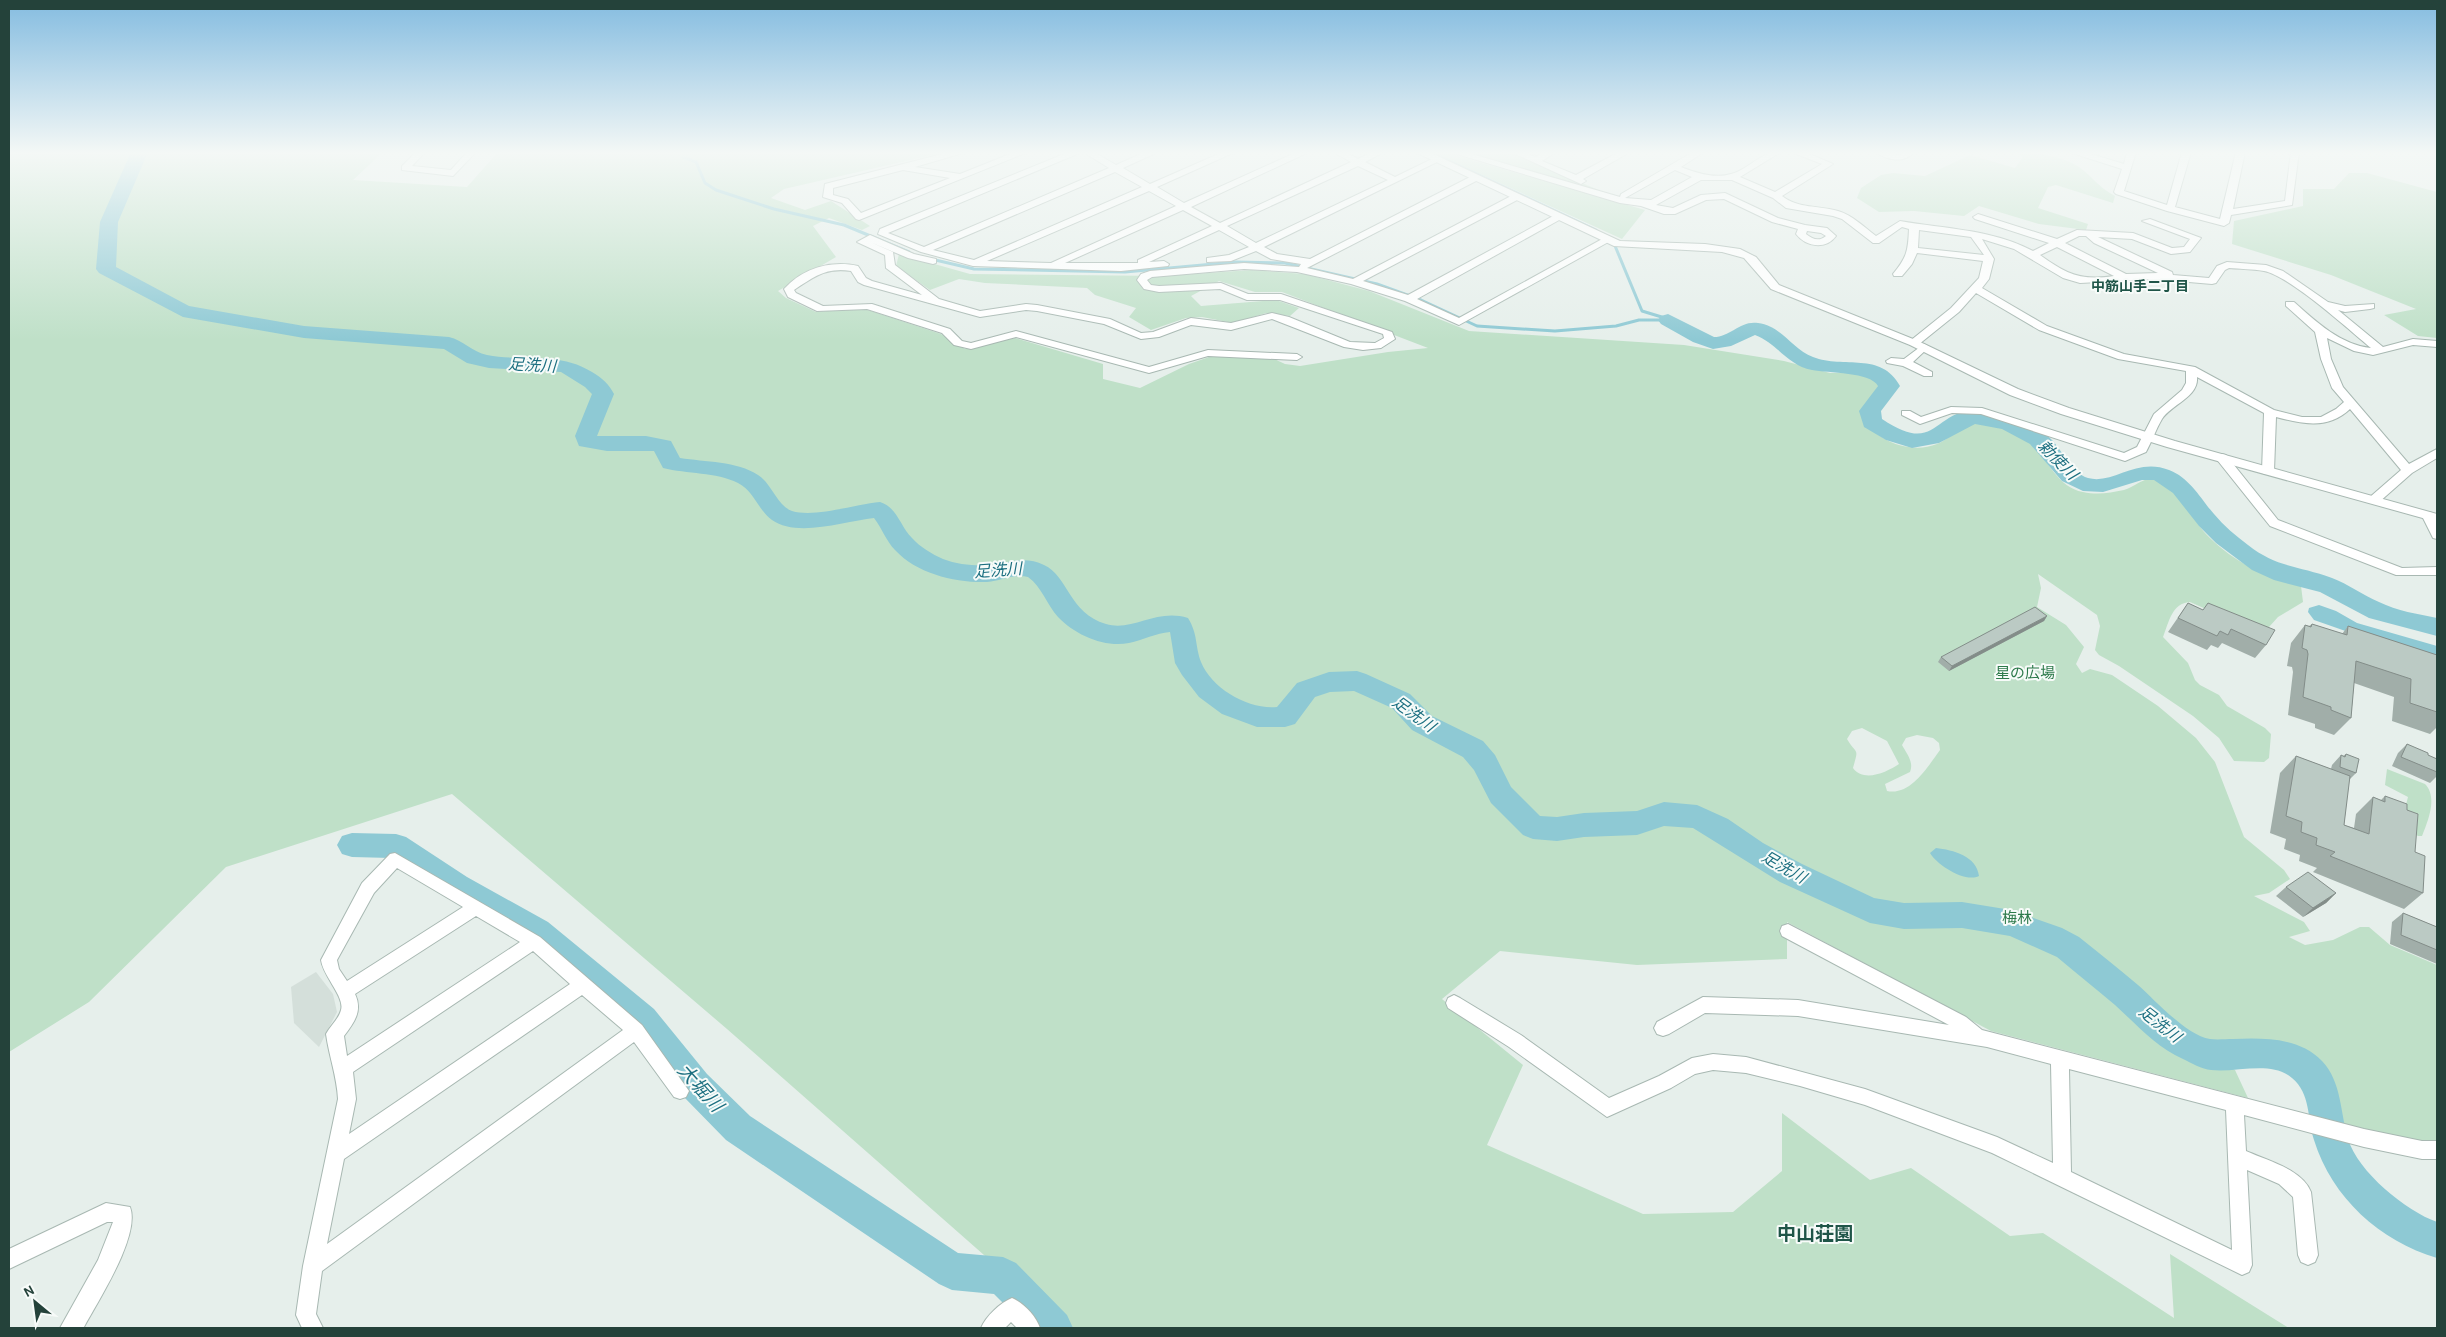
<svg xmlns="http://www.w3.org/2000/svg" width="2446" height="1337" viewBox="0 0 2446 1337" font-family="Karla,'Noto Sans JP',sans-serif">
<rect width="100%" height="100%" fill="#e6efeb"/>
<path fill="#d4dfda" d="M316,972L333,994L337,1012L319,1047L294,1023L291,987Z"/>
<path fill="#bfe0c8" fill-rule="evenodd" d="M9,152H383L353,180L467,187L498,152H945L784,189L771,198L805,210L831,201L870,226L862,230L829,218L813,226L836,257L778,291L786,298L816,312L862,308L941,334L965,349L1015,338L1103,364V379L1140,388L1189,364L1212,356L1272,358L1285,364L1300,366L1388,352L1428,348L1282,292H1255L1219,281L1191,296L1201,306L1276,300L1299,308L1290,316L1266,313L1233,323L1202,317L1186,318L1151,330L1129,317L1136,308L1095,295L1087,288L985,283L959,279L930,290L896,266L899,254L970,274L1164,276L1251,270L1305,274L1369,291L1469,331L1684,345L1784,361L1830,373H1860L1872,375L1880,383L1861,414C1872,440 1910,455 1937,444C1949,440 1957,427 1969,424C1983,420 2004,428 2017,433C2044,444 2051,486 2083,492C2097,495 2110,493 2124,490C2135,487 2148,474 2160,479C2177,487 2193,520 2206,534C2233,562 2264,576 2301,586L2303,602L2278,617L2269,627L2249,628L2190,602C2172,603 2169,622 2163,637L2188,663L2195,680L2200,685L2219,695L2227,706L2265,728L2271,734L2269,758L2264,762L2234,761L2219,738L2193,716L2119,666L2099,655L2095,650L2100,626L2097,615L2038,574L2041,588L2037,607L2066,625L2084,647L2076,664L2082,673L2090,669L2112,675L2158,706L2196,738L2215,762L2244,837L2284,870L2290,879L2269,893L2254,896L2304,922L2310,931L2289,937L2305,945L2333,940L2360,927H2369L2390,945L2437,965V1143L2418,1145L2333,1121C2331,1113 2331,1103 2329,1095C2321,1060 2282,1047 2251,1047C2234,1047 2213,1050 2197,1045C2175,1037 2155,1012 2138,997L2135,1005L2181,1041L2235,1070L2248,1098L1991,1031L1787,922V959L1637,965L1500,951L1442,999L1523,1065L1487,1145L1643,1214L1733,1212L1782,1171V1113L1870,1180L1911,1168L2010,1236L2043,1233L2174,1318L2170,1254L2289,1328H1067L727,1029L452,794L226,867L89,1002L9,1052ZM1862,728L1887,741L1899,764C1887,772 1864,783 1853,768C1859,746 1857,756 1847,739L1852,731ZM1917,735L1933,738L1939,743L1940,750C1928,766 1911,796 1887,791L1885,784L1910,772C1914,762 1907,754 1902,745L1906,738Z
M1432,152H1444L1645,210L1622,239Z
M1467,152H1509L1601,191L1592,190Z
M2015,152C2033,152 2063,156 2079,167C2092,176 2098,187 2115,196L2113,203L2056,185L2048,187L2038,208L2088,224L2086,230L2039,224L1979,206L1964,216L1914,211L1879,212L1857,198L1861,188L1881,175L1893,173L1925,176L1970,155L2015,168L2023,157Z
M2349,173H2367L2437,192V338L2418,336L2384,315L2416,309L2331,275L2232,244L2234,221L2303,206V189H2334Z
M2387,769L2425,784C2438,797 2428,821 2422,836H2418L2401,824L2408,797L2385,785Z"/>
<path fill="#8ec9d4" d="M2319,605L2336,611L2357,623L2437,646V663L2314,620L2308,612L2309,608Z
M1936,848C1953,850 1977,856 1979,876C1965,883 1937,865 1930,853Z"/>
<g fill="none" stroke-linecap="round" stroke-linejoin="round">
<path stroke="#8ec9d4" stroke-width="3" d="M1430,152L1596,230
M683,157L696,162L705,183L716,190L774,209L844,225L909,252
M1613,241L1642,311L1665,318
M931,259L974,269L1125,272L1236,262L1285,263L1377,284L1421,300L1477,326L1555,331L1616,326L1639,320H1668"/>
<path fill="#8ec9d4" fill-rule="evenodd" d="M131,152H148L118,222L116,267L189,306L304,326L449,337C463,340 472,352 487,355C524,362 559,351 592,372C602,378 609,384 614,394L597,436H646L671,441L680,458C705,462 737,461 758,475C772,484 777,506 792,511C815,518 856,504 880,502C897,507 900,526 912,538C920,547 932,554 943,559C958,565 976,566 992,565C1011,562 1026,556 1044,565C1068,576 1069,613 1106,624C1133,632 1156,608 1188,618C1198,634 1195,646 1201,662C1212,689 1249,710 1277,707L1297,683L1329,672L1357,671L1366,674L1410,694L1432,716L1483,741L1495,755L1511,787L1540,816L1557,817L1584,813L1637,811L1664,802L1697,805L1728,819L1763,843L1802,864L1874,898L1904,903L1962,902L2011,910L2062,928L2079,937C2099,953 2119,969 2138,985C2156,1001 2186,1035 2210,1039C2217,1040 2226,1039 2233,1039C2263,1038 2299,1037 2322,1061C2342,1082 2340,1113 2348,1139C2358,1172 2406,1211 2437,1222V1258C2380,1241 2332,1198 2314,1140C2307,1118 2311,1094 2292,1078C2272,1060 2236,1073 2211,1070C2202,1069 2191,1063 2183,1059C2156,1047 2136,1024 2115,1005C2096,989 2076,973 2057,957L2010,936L1962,928L1904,929L1870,923L1780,882L1693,828L1664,826L1637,835L1584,837L1557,841L1533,839L1523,835L1491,803L1474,770L1463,757L1412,730L1392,708L1354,691L1330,692L1315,697L1295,724L1285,727H1257L1222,714L1199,697L1182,675L1175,663L1170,632C1156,633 1143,640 1129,643C1105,648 1075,635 1058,617C1047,605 1042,587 1028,577C1015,573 1001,581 987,582C956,583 917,574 895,550C886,541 882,528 874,518C846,521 797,538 772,520C758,510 754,491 738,483C716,472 687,474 663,468L654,451H607L579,446L575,436L592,394L585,387L561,372L489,368L467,363L444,349L304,338L183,317L99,273L96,269L100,222Z
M1668,314L1714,337C1730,337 1741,320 1758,323C1782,326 1792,349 1813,357C1844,369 1881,351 1900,386L1881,411L1882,419C1937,456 1932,411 1976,410C1998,410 2037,424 2052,440C2063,452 2072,473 2088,478C2113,485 2136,457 2169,470C2190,478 2200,498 2214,514C2224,526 2236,536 2248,545C2277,568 2300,566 2332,578C2348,584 2363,595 2379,602C2397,611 2418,614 2437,618V636L2369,618L2320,592L2274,580L2252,570L2216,543L2199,526L2173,493L2154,480H2142L2103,492L2083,491L2062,481L2030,444L2002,429L1975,424L1939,443L1912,448L1886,440L1864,427L1859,411L1878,386C1871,372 1828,373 1812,370C1787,365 1777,343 1755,335L1731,346L1713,349L1693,342L1661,324L1658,320L1661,316Z
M352,833L396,834L406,837L467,877L548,922L654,1009L707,1074L750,1116L958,1253L1003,1257L1016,1263L1067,1315L1073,1328H1028L994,1294L952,1290L939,1284L726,1140L683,1096L630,1029L526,940L445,895L391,858L352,857L342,854L337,845L342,836Z"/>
<defs>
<path id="minor" d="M416,152H425L412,166L451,170L467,152H476L453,176L402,170V166Z
M950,152H966L915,167L960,174L1015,152H1028L859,220L856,219L842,203L823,197L825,184ZM903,170L950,178L861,213L848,199L833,195V188Z
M1069,152H1082L888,233L924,247L1109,168L1083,152H1094L1116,165L1145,152H1158L1123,168L1150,184L1223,152H1235L1157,187L1184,203L1297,152H1309L1191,207L1220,223L1351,162L1333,152H1345L1358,159L1372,152H1384L1365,162L1395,177L1434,158L1441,160L1264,247L1277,254L1310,259L1472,176H1478V180L1307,268L1353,279L1513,195H1519V199L1363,281L1408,295L1555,215H1561V219L1417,299L1459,318L1604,238L1612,240L1459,325L1405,301L1351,284L1297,272L1244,269L1152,277L1147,280L1151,285L1159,286L1221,283L1248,294H1281L1392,332L1395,339L1381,348L1363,350L1344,347L1272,319L1231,330L1191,325L1159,337L1141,339L1104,324L1037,311L1026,310L980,317L864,285L858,282L851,271C826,267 814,277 794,290L796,293L823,306L872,304L950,329L962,341L971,343L1016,331L1149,367L1208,350L1297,354L1302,357L1297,360L1208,356L1149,373L1016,337L971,349L954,345L942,333L867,309L817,311L788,297L784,289C803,268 831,260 858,266L866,278L872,281L922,295L886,268L885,255L857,242L870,235L914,254L936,259V263L933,264L908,258L870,242L893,252L895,265L939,299L980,311L1026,304L1037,305L1110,319L1141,333L1153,332L1191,318L1231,323L1272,313L1289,317L1350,342L1375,343L1384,338L1383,334L1280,300H1247L1220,289L1159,292L1144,289L1137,280L1141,274L1150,271L1244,263L1299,267L1301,264L1271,259L1256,251L1231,261L1207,262V258L1229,255L1249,247L1219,230L1149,262L1164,261L1169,264L1168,266L1121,271L973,266L921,252L878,234L880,229ZM1358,166L1388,180L1256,243L1227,226ZM1115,172L1142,187L974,260L933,250ZM1149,191L1176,206L1051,263L987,261ZM1183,210L1212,226L1138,260V263H1065Z
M1450,152H1465L1620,197L1621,194L1693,152H1704L1681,167C1696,173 1715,179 1731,174C1750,169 1759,152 1781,152L1740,177L1775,192L1822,164L1791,152H1805L1833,164L1782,196C1799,209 1818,205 1838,211C1852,215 1864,227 1876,236L1900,221C1945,229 1992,229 2033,251L2049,243L1975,219L1973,217L1978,214L2057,239L2077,230L2133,233L2172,248L2184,247L2190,239L2142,221L2150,219L2201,238L2190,252L2171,254L2132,239L2098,237L2172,272L2173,275L2209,278L2217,266L2227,262L2266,265L2283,271L2328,302L2345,306L2374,304V308L2370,309L2345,312L2338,310L2383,347L2413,339L2437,341V347L2413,345L2373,355L2354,351L2327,338L2331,359L2343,387L2409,464L2437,449V458L2412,473L2378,503H2370L2368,500L2370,497L2401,470L2350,409C2328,430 2302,424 2276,417L2274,471L2272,474H2264L2262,471L2264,413L2197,377C2199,397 2172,404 2162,419C2156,429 2152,441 2146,452L2125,461L1981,414L1952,413L1920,424L1902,415V411H1910L1921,417L1951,407L1982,408L2124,453L2137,447L2154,414L2182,390L2186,383V371L2118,359L2039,330L1976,293L1959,312L1918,345H1910V341L1951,308L1979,278L1983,261L1917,253L1912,264L1902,276H1894L1893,274C1907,257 1908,251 1909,229L1902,227L1879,243H1873L1842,219L1833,216L1786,208L1773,198L1732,180H1701L1656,205L1673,208L1701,195L1725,193L1778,218L1805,225L1827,228L1836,236C1826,250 1806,247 1796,234L1798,229L1772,222L1724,199L1706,200L1675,214H1664L1641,206L1620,203ZM1675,170L1692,177L1651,200L1625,198ZM1919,230L1971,237L1984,255L1918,248ZM1807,231L1821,233L1826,236C1819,242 1812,239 1806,234ZM2079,236H2086L2094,243L2158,273L2126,274L2065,243ZM1982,239L2014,249L2063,278L2080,283L2154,279L2212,284L2216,283L2225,270L2229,268C2240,269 2252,269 2264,271C2290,276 2349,330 2371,348C2341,345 2315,321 2294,302H2286V306L2315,332L2321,359L2332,388L2344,402L2336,409L2321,417H2302L2274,410L2195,367L2124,354L2047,326L1982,288L1989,279L1994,259ZM2057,247L2114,276C2081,281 2066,274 2040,255Z
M1511,152H1523L1535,157L1545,152H1556L1542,161L1576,175L1619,152H1630L1583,179L1586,181L1581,184Z
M1875,152H1889L1898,155L1914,152C1904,164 1887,160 1875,152Z
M2069,152H2084L2124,164L2127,152H2136L2124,191L2167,205L2182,152H2191L2175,207L2220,219L2236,152H2245L2233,209L2285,201L2291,152H2299L2292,205L2231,215L2229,223L2224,226L2167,211L2116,194L2114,192L2122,169Z
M1924,344L1929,347L1913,362L1932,372V376H1924L1903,366L1887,363L1886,361L1891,358L1904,359Z
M2222,454L2226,455L2278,520L2402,568L2437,567V575H2396L2270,526L2218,461L2216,458L2218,455Z
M2428,512L2432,513L2437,522V539L2433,538L2422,516Z
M395,853L540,937L642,1025L689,1091L686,1097L680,1099L674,1097L634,1042L322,1271L316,1314L323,1328H302L296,1315L303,1266L338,1099C337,1077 329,1056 326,1034C330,1026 339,1019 341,1010C345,997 323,976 321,960L362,883L390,854ZM397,868L463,907L347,981L339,969L337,960L374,893ZM476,916L520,942L347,1056L344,1036C354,1023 363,1011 355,994ZM533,951L570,984L349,1134L356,1099L353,1072ZM582,995L623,1030L327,1244L344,1159Z
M1788,924L1966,1017L1982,1030L2364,1129L2422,1141H2437V1159H2422L2364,1147L2244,1115L2246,1151C2268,1161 2302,1169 2311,1192L2318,1255L2315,1262L2308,1265L2301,1262L2298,1255L2293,1197L2279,1184L2247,1170L2252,1265L2249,1272L2242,1275L1992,1153L1865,1105L1800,1086L1746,1073L1713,1070L1695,1074L1671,1088L1607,1117L1509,1047L1448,1008L1446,1003L1448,998L1454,995L1460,998L1521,1035L1609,1098L1659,1076L1692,1058L1713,1054L1746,1057L1865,1089L1997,1137L2053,1163L2051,1064L1987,1047L1798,1016L1705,1013L1669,1034L1663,1036L1657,1034L1654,1028L1657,1022L1703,997L1798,1000L1949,1025L1782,936L1780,931L1782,926ZM2069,1069L2226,1110L2232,1250L2071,1172Z
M106,1203L130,1207C141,1235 98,1301 84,1327L60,1328L98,1260L113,1222H107L9,1269V1249Z
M1012,1298C1024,1303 1036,1316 1040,1328H1017L1011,1322L1005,1328H981C986,1316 1000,1303 1012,1298Z"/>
<path id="tertiary" d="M1415,152H1429L1620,241L1705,244L1740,249L1756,257L1779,285L1918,341L2018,389L2069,408L2175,441L2437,514V522L2167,447L2061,414L2010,395L1910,345L1771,289L1744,258L1722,252L1614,246Z"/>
</defs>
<use href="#minor" stroke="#a8b8b2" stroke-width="2"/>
<use href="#tertiary" stroke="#a8b8b2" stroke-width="2"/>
<use href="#minor" fill="#fff" fill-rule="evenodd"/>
<use href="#tertiary" fill="#fff" fill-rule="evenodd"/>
</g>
<path fill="#a1aea9" d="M2188,603L2203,610L2208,603L2266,645L2255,658L2222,643L2218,648L2211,645L2207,650L2168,632Z
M2047,616L2044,621L1949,671L1938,662L1941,657Z
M2312,624L2342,634L2348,626L2437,655V727L2430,734L2392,721L2394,697L2354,683L2351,718L2334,735L2315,728V724L2288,715L2293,672L2292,667L2287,666L2291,643L2305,625L2309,626Z
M2407,744L2428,755L2437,759V776L2430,783L2392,766L2398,753Z
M2346,754L2356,773L2349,780L2344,825L2354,828L2356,814L2373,797L2381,800L2385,796L2407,810L2423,893L2404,909L2313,872L2317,868L2299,861L2300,855L2284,849L2286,839L2270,833L2280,773L2296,756L2331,769L2332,765L2341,755L2343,756Z
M2437,808V821H2436Z
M2286,887L2336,893L2326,903L2303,917L2276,896Z
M2403,913L2437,927V964L2390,944L2392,922Z"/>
<path fill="#838d89" d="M2047,616L2044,621L1949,671L1952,666Z
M2336,893L2326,903L2303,917L2313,908Z"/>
<path fill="#bbcac4" stroke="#838d89" d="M2188,603L2203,610L2208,603L2275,630L2266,645L2231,629L2228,635L2220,631L2217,636L2178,618Z
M2035,607L2047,616L1952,666L1941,657Z
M2312,624L2347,635L2348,626L2437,655V712L2410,703L2411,679L2356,661L2351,718L2331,710V707L2303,697L2308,654L2307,650L2302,648L2305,625L2311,627Z
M2407,744L2428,753V755L2437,759V772L2401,757Z
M2346,754L2359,759L2356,773L2340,767L2341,755L2345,757Z
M2296,756L2350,776L2344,825L2369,834L2373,797L2385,802V796L2407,804V810L2418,814L2415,852L2425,856L2423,893L2330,856L2335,852L2316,845L2317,838L2301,832L2302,822L2286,816Z
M2308,872L2336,893L2313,908L2286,887Z
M2403,913L2437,927V950L2401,935Z"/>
<linearGradient id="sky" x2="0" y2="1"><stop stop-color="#84bce0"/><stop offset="0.45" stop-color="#f4f8f6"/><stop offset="1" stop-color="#f4f8f6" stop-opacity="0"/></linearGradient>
<rect width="2446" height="340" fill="url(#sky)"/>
<g text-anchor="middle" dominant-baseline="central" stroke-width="4" stroke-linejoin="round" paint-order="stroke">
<g font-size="14" font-weight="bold" fill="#1f5548" stroke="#f7fbf9">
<text x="2140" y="286">中筋山手二丁目</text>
</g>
<g font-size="15" fill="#2d7a4b" stroke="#f7fbf9">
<text x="2025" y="673">星の広場</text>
<text x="2017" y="918">梅林</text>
</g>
<g font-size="16" font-style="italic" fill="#1c6f80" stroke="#f7fbf9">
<text transform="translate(532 365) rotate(3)">足洗川</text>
<text transform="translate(2058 460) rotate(45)">勅使川</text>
<text transform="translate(998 570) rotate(-4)">足洗川</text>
<text transform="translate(1414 714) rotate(36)">足洗川</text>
<text transform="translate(1784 867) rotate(30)">足洗川</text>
<text transform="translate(2160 1024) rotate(38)">足洗川</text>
</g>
<g font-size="19" font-style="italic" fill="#1c6f80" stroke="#f7fbf9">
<text transform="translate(700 1088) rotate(48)">大堀川</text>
</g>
<g font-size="19" font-weight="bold" fill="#1f5548" stroke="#f7fbf9">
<text x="1815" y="1234">中山荘園</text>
</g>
</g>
<rect width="2446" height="1337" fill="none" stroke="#24423a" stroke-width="20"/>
<g transform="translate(35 1302) rotate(331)" stroke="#f7fbf9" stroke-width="4" paint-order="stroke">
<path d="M0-4L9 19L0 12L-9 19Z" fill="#24423a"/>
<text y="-8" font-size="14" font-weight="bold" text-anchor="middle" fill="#24423a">N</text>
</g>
</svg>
